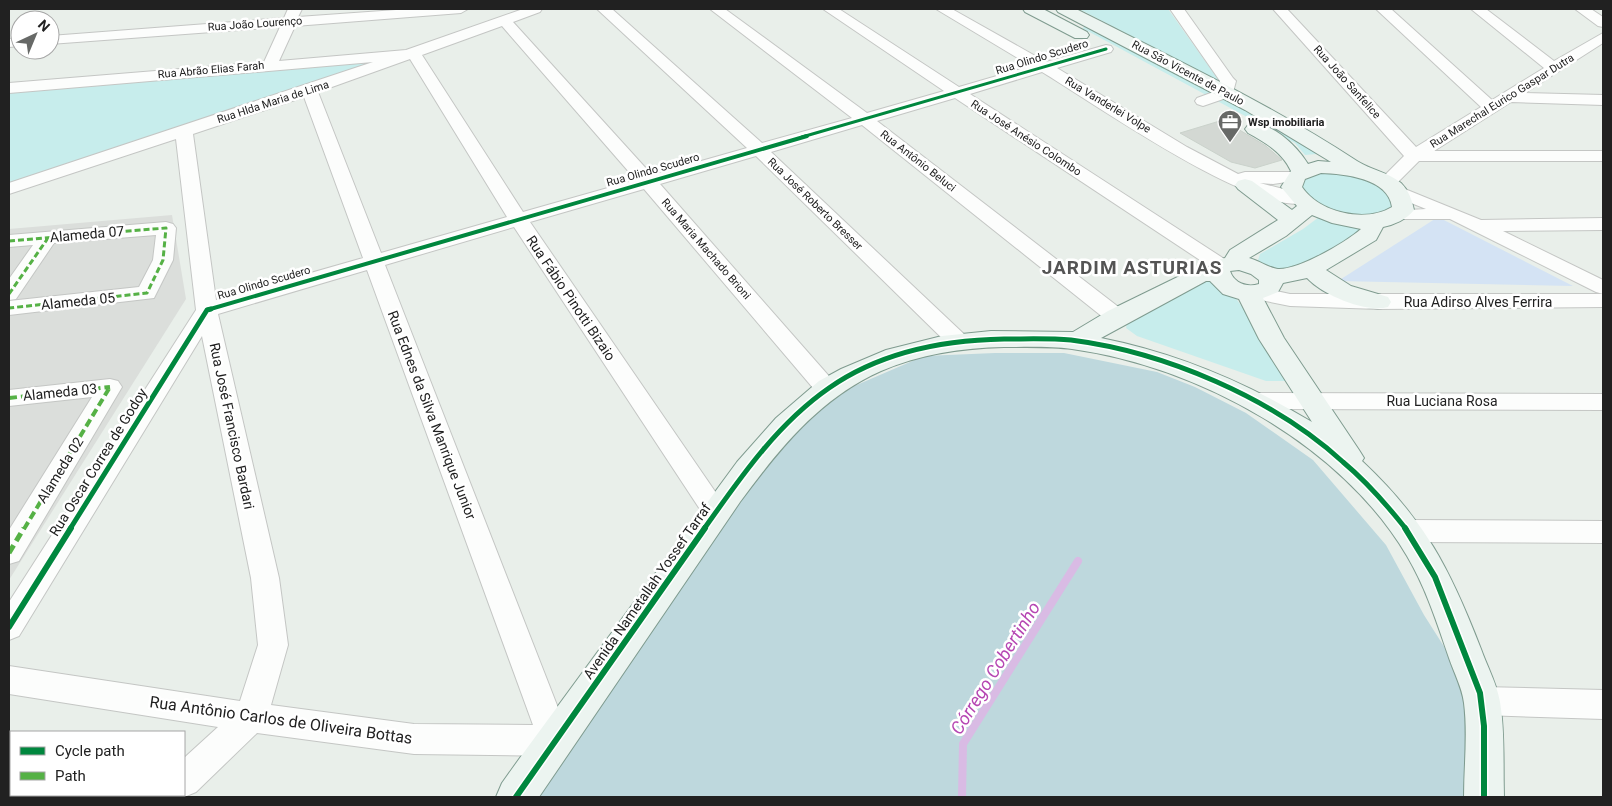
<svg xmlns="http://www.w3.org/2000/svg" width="1612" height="806" viewBox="0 0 1612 806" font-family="Roboto,sans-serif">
<rect width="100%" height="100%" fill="#e9efea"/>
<path fill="#dbdedb" d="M172,215L186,299L9,580V229Z"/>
<path fill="#c7edec" d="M1079,9H1168L1220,82Z
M1087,26L1328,153L1305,155L1295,143L1082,28Z
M390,59L9,186V92Z
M1320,171L1354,174L1384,188L1394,206L1388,213L1358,217L1322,207L1302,190V181L1308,175Z
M1319,217L1362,228L1356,234L1292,271L1282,273L1261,265L1258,260L1260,254L1303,229Z
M1206,279L1225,283L1288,371L1285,381H1266L1137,336L1126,328L1128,320Z"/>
<path fill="#bed8dd" d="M995,353H1064L1157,372L1195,387L1246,413L1313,460L1386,545L1424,615L1464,678L1468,797H533L683,576L786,434L852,387L924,356Z"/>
<path fill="#d4e3f4" d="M1438,217L1573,286L1338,281Z"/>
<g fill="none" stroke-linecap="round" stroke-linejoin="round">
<path stroke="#d9bbe4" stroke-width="8" d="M962,797L963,744L1078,561"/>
</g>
<path fill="#d3d8d3" stroke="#cad2cb" d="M1223,120L1266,146L1282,160L1255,168L1231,162L1180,133Z"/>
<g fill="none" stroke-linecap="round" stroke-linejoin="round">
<defs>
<path id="street" d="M288,9H302L298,17L410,9H468L461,13L295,26L279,61L406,50L523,9H542L540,12L513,22L652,175L747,148L597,9H612L762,143L852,118L710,9H725L867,113L944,91L823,9H839L959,87L1031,66L936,9H952L1046,62L1106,45L1111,46L1113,49L1111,52L1057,68L1187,147L1238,174L1245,172H1300L1303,176L1300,180L1273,184L1260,183L1306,195L1308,199L1306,203C1254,216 1092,102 1042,72L970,94L1229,262L1232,266L1229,270L1222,272L1215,270L955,98L877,121L1125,312L1128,317L1125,322L1117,324L1109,322L862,125L771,152L966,336L969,341L966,346L958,348L950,346L756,156L660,184L835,383L839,389L835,395L827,397L819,395L644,189L530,222L725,506L729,513L725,520L716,523L707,520L514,227L385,265L571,741L566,752L555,756L414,754L257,733L196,792L184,797H149L150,795H184V758L218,727L9,694V666L240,701L258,645L251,578L202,336L19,636L9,640V602L196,310L176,139L9,194V183L373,62L9,93V83L264,62L280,27L50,44V36L284,18ZM502,26L636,180L523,212L422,55ZM410,59L507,217L381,253L318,92ZM304,97L363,258L216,300L193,134ZM367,270L533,725L414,724L271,705L288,645L279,578L218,314Z
M1170,9H1184L1233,78L1236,81L1232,96L1203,106L1197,104L1195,101L1197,98L1219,90L1220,81Z
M1273,9H1287L1416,147L1481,107L1376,9H1391L1492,100L1544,68L1471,9H1486L1554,61L1603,33V43L1525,93L1603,95V105L1511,102L1434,151H1603V161H1419L1395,185L1481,220L1603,218V230L1503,231L1603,280V294L1596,292L1450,219H1391L1389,215L1391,211L1426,209L1389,194L1387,188L1380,187L1377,183L1404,156Z
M1575,9H1591L1603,17V27L1598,26Z
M20,38V46L9,47V39Z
M166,222L173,224L176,228L173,260L154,298L9,315V301L139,287L153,260L156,235L54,243L16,299L9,300V279L33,245L9,247V235Z
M1258,287L1290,294H1603V307L1379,309L1290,306L1251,298L1248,293L1251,288Z
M110,379L118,381L122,387L19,561L9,564V530L92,397L9,406V390Z
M1256,393L1603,394V410L1256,409L1248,407L1244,401L1248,395Z
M1407,520L1603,521V543L1407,542L1397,539L1393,531L1397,523Z
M1482,687L1603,690V719L1482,715L1471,711L1466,701L1471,691Z"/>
<path id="secondary" d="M1023,9H1043L1087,32L1089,35L1087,38H1075L1025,12Z
M1056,9H1076C1171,57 1268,103 1357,161C1371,170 1388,172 1401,183C1409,191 1412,200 1414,210C1407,219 1394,225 1383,227L1376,240L1326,270L1351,286L1388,297L1391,302L1388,307C1365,313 1323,295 1307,278L1283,283L1278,292L1263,298L1284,338L1359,450L1364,458L1362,461C1425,520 1450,569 1481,649C1487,666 1497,684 1500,702C1505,733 1503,766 1504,797H1464C1464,766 1468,734 1464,703C1462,687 1454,673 1449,658C1437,623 1426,588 1407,556C1342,445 1197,366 1072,349C1050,346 1027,347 1004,347C962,348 920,354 881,371C820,398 779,449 740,502L539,797H496L502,783L522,755L737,462L776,418L819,381L841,369L886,350L942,336L991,331L1073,332L1108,311L1194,269L1209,267L1214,261L1225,258L1230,250L1278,220L1238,189L1235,185L1238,181L1245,179L1252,181L1292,210L1297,206L1281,187L1291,171C1282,152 1266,143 1248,133L1245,129L1248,125C1270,119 1297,146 1308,164L1318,161L1331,162L1245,110L1058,12ZM1321,173C1345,174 1388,178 1392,207C1365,223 1320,213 1302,187L1305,179ZM1312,215L1332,223L1361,229C1345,243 1298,270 1278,269C1272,269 1257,260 1249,258L1286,236ZM1239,270L1251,274L1259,280V284C1247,288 1234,283 1230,271ZM1206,281H1210L1223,294L1239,299L1259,339L1312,422C1245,382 1177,353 1101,338Z"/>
</defs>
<use href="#street" stroke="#c4c6c4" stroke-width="2"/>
<use href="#secondary" stroke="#7f9b8f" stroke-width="2"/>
<use href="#street" fill="#fcfdfc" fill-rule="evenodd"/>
<use href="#secondary" fill="#ecf4f0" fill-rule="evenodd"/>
<path stroke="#55b145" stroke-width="3" stroke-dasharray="6 3" stroke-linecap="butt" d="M9,241L166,228L163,260L147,293L9,308
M9,294L48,238"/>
<path stroke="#55b145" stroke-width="4" stroke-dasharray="8 4" stroke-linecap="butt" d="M9,398L110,387
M24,529L110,387"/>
<path stroke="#55b145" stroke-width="5" stroke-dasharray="9 5" stroke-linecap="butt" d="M9,553L24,528"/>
<defs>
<path id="cycleway-far3" d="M802,137L1106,49"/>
<path id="cycleway-far2" d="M207,310L807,136"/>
<path id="cycleway-far1" d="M70,529L207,310L211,309
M704,529C740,478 777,424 829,388C879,353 943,340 1004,339C1026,339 1049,338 1071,340C1165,352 1273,398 1343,462C1367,482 1387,505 1406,529"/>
<path id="cycleway" d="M1405,528L1435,577L1480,693L1484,726V797
M9,627L71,528
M516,797L705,528"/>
</defs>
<use href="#cycleway-far3" stroke="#fff" stroke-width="5"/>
<use href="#cycleway-far2" stroke="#fff" stroke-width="6"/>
<use href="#cycleway-far1" stroke="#fff" stroke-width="8"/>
<use href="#cycleway" stroke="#fff" stroke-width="9"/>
<use href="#cycleway-far3" stroke="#00873e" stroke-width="3"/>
<use href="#cycleway-far2" stroke="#00873e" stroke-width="4"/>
<use href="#cycleway-far1" stroke="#00873e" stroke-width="5"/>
<use href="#cycleway" stroke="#00873e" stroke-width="6"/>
</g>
<defs>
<symbol id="office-pin" viewBox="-11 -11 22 30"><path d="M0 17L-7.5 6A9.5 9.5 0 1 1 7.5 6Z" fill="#676967" stroke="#fff"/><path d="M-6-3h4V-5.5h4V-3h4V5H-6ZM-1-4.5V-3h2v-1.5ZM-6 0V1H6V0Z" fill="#fff"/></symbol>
</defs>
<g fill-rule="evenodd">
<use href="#office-pin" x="1216" y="108" width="28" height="38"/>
</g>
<g text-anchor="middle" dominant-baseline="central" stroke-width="5" stroke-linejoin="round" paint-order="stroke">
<g font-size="11" fill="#212121" stroke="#fff">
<text transform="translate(255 24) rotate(-4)">Rua João Lourenço</text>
<text transform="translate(1042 57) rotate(-17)">Rua Olindo Scudero</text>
<text transform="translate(211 70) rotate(-5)">Rua Abrão Elias Farah</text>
<text transform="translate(1188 73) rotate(28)">Rua São Vicente de Paulo</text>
<text transform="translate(1347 82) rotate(48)">Rua João Sanfelice</text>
<text transform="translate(1502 101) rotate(-32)">Rua Marechal Eurico Gaspar Dutra</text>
<text transform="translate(273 102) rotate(-18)">Rua Hlda Maria de Lima</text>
<text transform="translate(1108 105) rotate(31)">Rua Vanderlei Volpe</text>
<text transform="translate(1026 138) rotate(33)">Rua José Anésio Colombo</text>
<text transform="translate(918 161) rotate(38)">Rua Antônio Beluci</text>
<text transform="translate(653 170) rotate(-16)">Rua Olindo Scudero</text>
<text transform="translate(815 204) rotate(44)">Rua José Roberto Bresser</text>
<text transform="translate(706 249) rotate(49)">Rua Maria Machado Brioni</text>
<text transform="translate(264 283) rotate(-16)">Rua Olindo Scudero</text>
</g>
<g font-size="11" font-weight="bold" fill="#212121" stroke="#fff" text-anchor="start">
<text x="1248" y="122">Wsp imobiliaria</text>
</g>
<g font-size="14" fill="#212121" stroke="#fff">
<text transform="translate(87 234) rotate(-5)">Alameda 07</text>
<text transform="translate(571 298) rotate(56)">Rua Fábio Pinotti Bizaio</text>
<text transform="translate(78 301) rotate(-6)">Alameda 05</text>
<text x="1478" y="302">Rua Adirso Alves Ferrira</text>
<text transform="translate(60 392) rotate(-6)">Alameda 03</text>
<text x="1442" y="401">Rua Luciana Rosa</text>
<text transform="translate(432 415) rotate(69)">Rua Ednes da Silva Manrique Junior</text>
<text transform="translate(232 426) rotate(78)">Rua José Francisco Bardari</text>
<text transform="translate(98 462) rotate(-58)">Rua Oscar Correa de Godoy</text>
<text transform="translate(60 470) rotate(-58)">Alameda 02</text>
<text transform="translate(647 591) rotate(-55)">Avenida Nametallah Yossef Tarraf</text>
</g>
<g font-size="16" fill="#212121" stroke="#fff">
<text transform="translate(281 720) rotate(8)">Rua Antônio Carlos de Oliveira Bottas</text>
</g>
<g font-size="18" font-style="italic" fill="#b647b3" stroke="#fff">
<text transform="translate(995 668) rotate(-58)">Córrego Cobertinho</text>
</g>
<g font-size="19" font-weight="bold" letter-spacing="1" fill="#545454" stroke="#fff">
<text x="1132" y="267">JARDIM ASTURIAS</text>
</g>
</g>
<rect width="1612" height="806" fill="none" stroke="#212121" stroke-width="20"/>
<rect x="10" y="731" width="175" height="65" fill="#ffffff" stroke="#a6a6a6"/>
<rect x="20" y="747" width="25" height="8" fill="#00873e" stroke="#a6a6a6"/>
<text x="55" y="756" font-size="15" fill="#212121">Cycle path</text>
<rect x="20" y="772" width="25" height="8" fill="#55b145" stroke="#a6a6a6"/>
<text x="55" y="781" font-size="15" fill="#212121">Path</text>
<g transform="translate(35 35) rotate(44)"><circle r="24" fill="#ffffff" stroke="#a6a6a6"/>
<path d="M0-4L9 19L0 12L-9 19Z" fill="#676967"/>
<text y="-8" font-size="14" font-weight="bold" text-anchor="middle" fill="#212121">N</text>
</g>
</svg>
